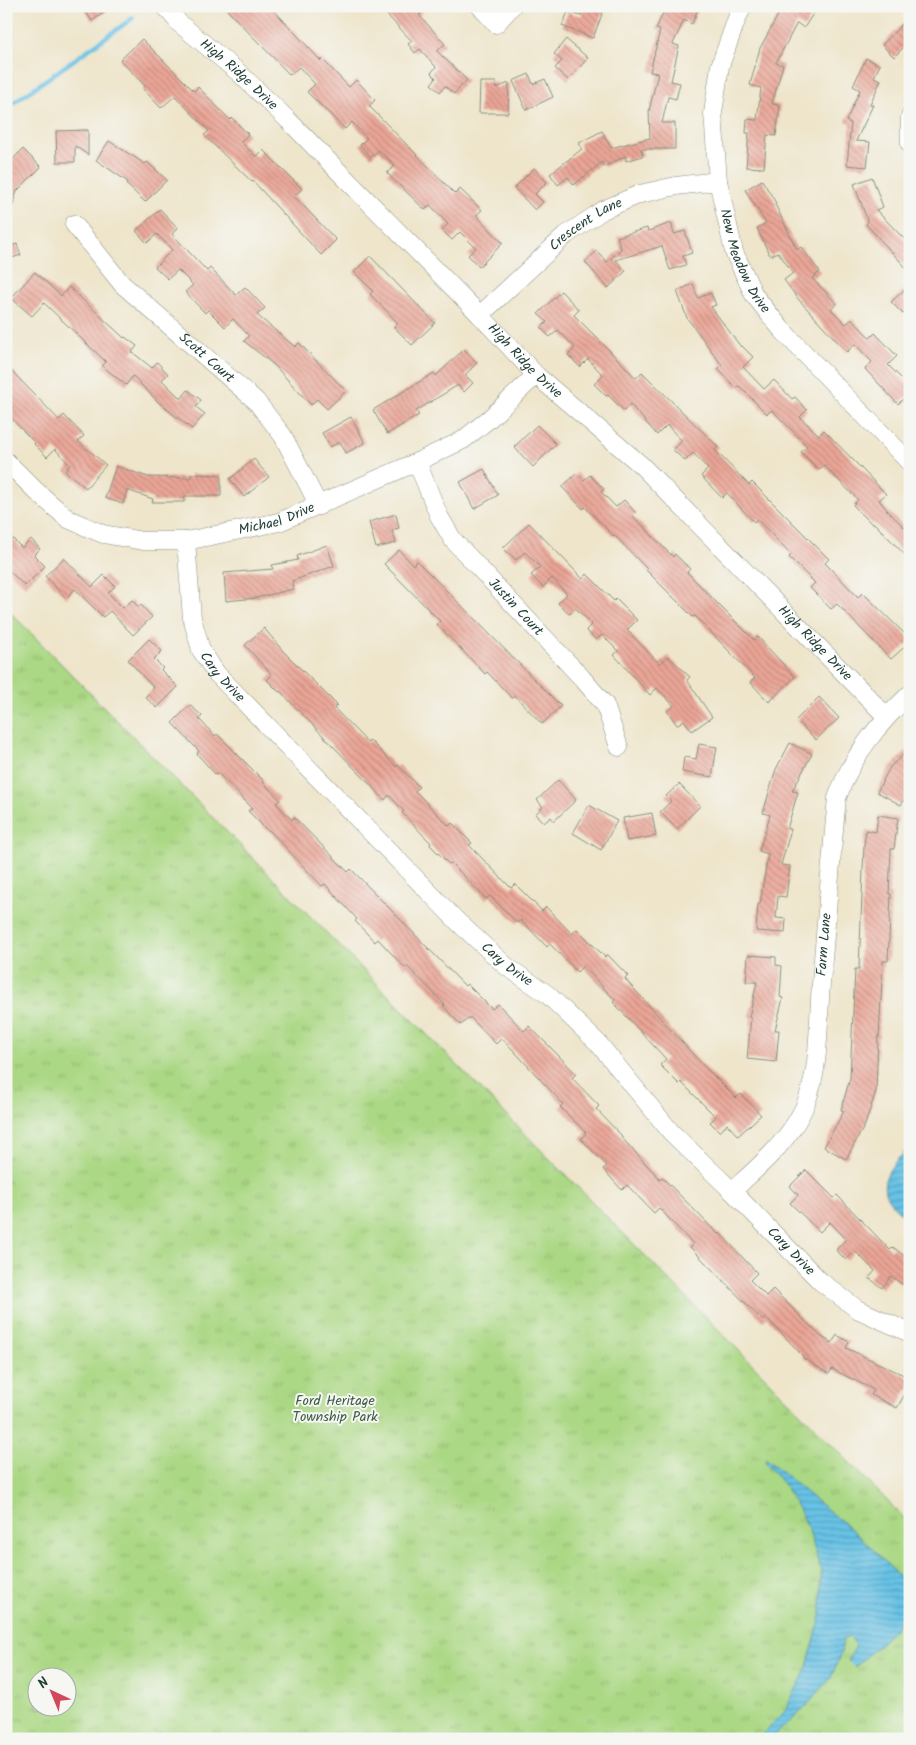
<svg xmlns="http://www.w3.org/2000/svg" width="916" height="1745" viewBox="0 0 916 1745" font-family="Kalam,sans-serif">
<defs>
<pattern id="park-tufts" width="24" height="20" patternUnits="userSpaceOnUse" patternTransform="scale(1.25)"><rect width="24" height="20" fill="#abd884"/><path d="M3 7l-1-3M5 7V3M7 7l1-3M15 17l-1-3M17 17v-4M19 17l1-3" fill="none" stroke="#93ba73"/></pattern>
<pattern id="water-rules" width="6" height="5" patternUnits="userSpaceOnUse" patternTransform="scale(1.25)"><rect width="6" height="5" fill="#68c2e6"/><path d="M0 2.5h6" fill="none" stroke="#559fbb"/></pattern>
<pattern id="building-back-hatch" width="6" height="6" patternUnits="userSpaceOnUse" patternTransform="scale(1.25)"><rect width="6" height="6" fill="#eba697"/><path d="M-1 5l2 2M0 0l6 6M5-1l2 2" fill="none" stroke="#be887c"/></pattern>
</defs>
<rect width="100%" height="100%" fill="#f6f6f2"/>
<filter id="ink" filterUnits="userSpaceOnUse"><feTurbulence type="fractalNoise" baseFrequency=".02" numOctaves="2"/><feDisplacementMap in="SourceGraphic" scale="10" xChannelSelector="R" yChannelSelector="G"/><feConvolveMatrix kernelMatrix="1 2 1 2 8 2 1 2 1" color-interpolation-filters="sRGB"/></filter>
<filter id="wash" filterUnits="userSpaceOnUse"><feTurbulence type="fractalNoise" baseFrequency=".0096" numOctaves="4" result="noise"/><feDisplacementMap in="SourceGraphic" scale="20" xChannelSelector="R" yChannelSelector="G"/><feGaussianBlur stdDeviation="1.12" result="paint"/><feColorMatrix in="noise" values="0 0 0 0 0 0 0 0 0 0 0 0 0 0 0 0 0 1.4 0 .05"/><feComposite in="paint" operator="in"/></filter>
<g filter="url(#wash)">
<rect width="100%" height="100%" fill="#eee5cb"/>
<path fill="url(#park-tufts)" stroke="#658a5c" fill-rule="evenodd" d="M6,608L910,1524V1732L902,1739H6ZM38,1678H68V1708H38Z"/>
<path fill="url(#water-rules)" stroke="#44808d" d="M906,1151H910V1218C901,1214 897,1210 891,1203C875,1184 891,1165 906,1151Z
M765,1459C780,1468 789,1479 803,1490C818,1503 835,1515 851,1529C872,1547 891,1568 910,1589V1611L883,1641L855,1667L848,1660L856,1646L851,1637L843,1639L841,1653L831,1678L808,1704L771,1739H758L784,1712L806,1670L821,1616V1572L808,1527L785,1486L767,1465Z"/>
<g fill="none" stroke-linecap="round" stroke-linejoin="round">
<path stroke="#68c2e6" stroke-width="4.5" d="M6,108L133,18"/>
</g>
<g id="blocks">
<path fill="url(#building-back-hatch)" d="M82,6H114L92,21Z
M223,6H270L321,61L322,59L349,87L356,80L375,100L369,106L455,194L460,189L482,210L476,215L503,243L479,267L468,255L476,248L460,232L452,240L442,230L448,224L430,205L425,210L387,173L395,166L379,150L371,157L360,145L367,138L352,122L345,129L307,92L315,84L299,67L290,75Z
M393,6H417L422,12L419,15L445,44L437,51L467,80L454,94L445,86L440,92L431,84L436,78L431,73L436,67L420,49L415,53L408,44L412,41L385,13Z
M585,6H597L604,9L593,38L562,26L568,12L581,16Z
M666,6H687L697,11L692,24L684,20L673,44L679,46L671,81L680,83L676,99L668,97L662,123H675V149H641L643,156L626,161L625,156L604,167L602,162L574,185L568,177L558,185L550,174L582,149L579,143L602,131L611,148L650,138L649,111L658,73L650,72L660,30L656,29Z
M783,6H818L804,28L797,23L776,63L783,65L772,104L780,105L776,136L767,135L764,168L746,167L749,133H746L747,119L757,120L761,88L750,85L760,48Z
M910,16V41L894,57L882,45Z
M142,39L194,91L198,87L230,120L232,118L248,134L241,142L256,157L263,150L302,189L294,196L336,240L321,255L253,181L252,182L204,135L209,131L175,96L161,108L143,89L145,86L120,60Z
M566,39L588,58L568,80L555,68L562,61L554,54Z
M866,58L880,65L874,77L881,80L870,104L873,105L856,141L870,142L867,167L847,165L851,123L846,121L860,90L853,86Z
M529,74L533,84L545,79L553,97L526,110L513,81Z
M480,82H496V88L509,83L508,113H479Z
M88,130V155L75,146V162H57L56,131Z
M109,141L145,164L147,162L167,180L145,202L126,184L128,182L96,160Z
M23,149L41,167L17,191L9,217H6V166Z
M534,168L547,182L535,194L543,202L535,210L514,188Z
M872,177L883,207L876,210L910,245V272L866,224L868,222L854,184Z
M762,180L776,203L775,204L797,250L801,247L820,272L812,278L837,304L831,309L846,324L852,319L870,338L875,333L897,356L888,365L910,387V393L898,404L865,369L872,362L855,344L847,352L799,300L784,280L793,273L778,252L770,256L757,228L766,223L745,190Z
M160,209L178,228L172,234L207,271L210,268L236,295L245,287L265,308L257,315L295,347L299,343L346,391L327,409L317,399L311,405L274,365L244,341L249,336L233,319L225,327L208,310L205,313L185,292L193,285L178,270L168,279L155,267L172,250L157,234L147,243L136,231Z
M671,223L674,234L685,231L692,253L683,256L686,265L670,270L662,246L616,260L626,271L608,288L585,262L597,251L607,262L621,249L617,237L647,228L648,231Z
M17,244L21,255L6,260V248Z
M370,256L435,323L412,345L394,327L398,323L370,294L373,291L354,272Z
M35,272L61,296L69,287L124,338L125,337L137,346L132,352L152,368L157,362L168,374L162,380L181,399L188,390L201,400L196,407L205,414L192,429L158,402L133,376L126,385L102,366L106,362L44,303L32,316L11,298Z
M693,284L698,298L711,293L716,305L711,307L741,347L742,346L753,357L743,367L764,389L774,380L792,399L795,397L807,410L800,417L819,435L824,430L886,494L879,500L887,510L904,527L910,521V560L874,523L872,524L853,505L858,500L824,465L819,470L801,452L807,446L772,410L767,414L739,386L736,388L718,369L722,365L687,318L677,291Z
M904,290L910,296V308L903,314L891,302Z
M561,291L579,310L574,315L610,351L636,378L642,372L718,447L715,450L749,485L752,482L829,559L825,563L858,597L863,593L910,639V642L891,659L837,604L831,609L810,588L815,583L789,557L791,555L757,519L754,522L727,493L722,498L701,476L708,469L693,453L685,461L673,450L682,441L667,425L657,435L630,404L624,411L608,395L606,396L594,384L603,375L588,359L580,367L568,355L575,348L558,330L550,337L541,328L547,322L538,314Z
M464,349L477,363L465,375L473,383L464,392L458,385L416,411L419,415L387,434L373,410L434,373L436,376Z
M6,365L59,420L64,415L84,436L78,441L106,465L86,488L65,471L70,465L55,449L47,457L34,444L35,443L7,414L13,408L6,401Z
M351,417L365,443L346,453L340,442L330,447L322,433Z
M537,425L556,444L533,467L514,447Z
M254,459L269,477L244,497L230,479Z
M116,466L148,477L191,478V474L221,475V496H184V502H152L153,499L127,490L123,504L105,498Z
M484,469L498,495L474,509L460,482Z
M577,473L584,480L590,475L604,489L601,492L616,507L624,500L636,513L633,516L673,557L675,554L690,569L687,572L720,606L754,640L758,637L795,677L769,702L750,682L755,678L695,616L693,617L646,570L647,569L614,535L613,536L585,507L583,509L562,487Z
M396,514L399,528L392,530L396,543L376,548L369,522Z
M529,523L583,579L587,574L614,601L616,599L637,620L627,630L660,664L668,656L690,677L687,680L712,717L692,731L684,720L677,725L667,711L674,706L657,688L650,695L614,655L618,651L602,635L596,640L586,630L592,624L575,608L570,614L558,603L567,594L552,578L543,587L531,575L540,567L525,552L516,560L503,548Z
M6,532L22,548L31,539L40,549L34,555L45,566L25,586L6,568Z
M327,545L334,566L292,581L293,589L256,598L226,601L224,573L273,569L272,565L298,560L297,556Z
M399,550L413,565L417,561L561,706L542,724L515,696L512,698L487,672L485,674L437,624L440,621L384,564Z
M64,558L92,587L104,575L115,586L108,593L123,608L132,600L138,607L141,605L152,617L133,635L110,611L103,617L75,589L66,598L45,576Z
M264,628L283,651L337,705L334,708L368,743L370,740L396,767L398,765L419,787L415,791L449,826L452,823L472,843L469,845L511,888L515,884L542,911L546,907L572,934L577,929L605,957L607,954L628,976L625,979L701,1063L736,1098L741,1094L761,1115L738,1136L727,1124L720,1132L710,1122L716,1117L681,1082L679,1084L660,1065L666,1059L613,1002L615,1000L583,966L577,972L550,944L547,947L521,920L517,923L490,896L486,899L451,863L449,864L430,845L431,843L402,813L404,811L389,795L385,800L280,691L279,692L267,680L272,675L245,645Z
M149,639L162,651L154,659L163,668L161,670L178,687L157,708L145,697L154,688L128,660Z
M819,697L839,718L816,740L796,720Z
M190,705L202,716L199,719L215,736L217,734L264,781L263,782L280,800L276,803L292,820L294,817L348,872L351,869L465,986L467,984L492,1009L498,1004L524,1031L529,1026L558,1055L576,1074L572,1078L599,1106L596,1109L622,1136L621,1137L660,1179L662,1177L718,1234L720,1233L757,1273L750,1280L766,1296L773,1289L820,1336L832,1343L837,1335L849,1342L846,1348L910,1378V1385L897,1408L871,1395L874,1390L832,1369L829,1374L803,1358V1356L767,1318L763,1321L690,1247L693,1244L659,1208L654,1213L627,1185L622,1190L603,1169L607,1166L581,1139L586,1133L560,1107L563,1104L502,1038L496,1044L470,1017L461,1025L443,1006L445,1005L407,966L405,968L378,939L375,942L355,921L357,919L325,884L322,886L269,830L268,831L248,811L252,808L218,773L216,775L197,754L199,751L172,723Z
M790,743L812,754L792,791L798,792L787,829H791L781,865L790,866L786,897L778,896L776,918L786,919L785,933L756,931L758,904H760L768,854L759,851L770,815L763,813L776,769Z
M699,744L717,747L712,777L682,772L684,757L696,759Z
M910,748V790L901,805L877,792L890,767Z
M558,780L576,800L554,821L551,817L544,823L535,814L543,807L537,800Z
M679,784L700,806L677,829L660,812L671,801L666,796Z
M589,805L617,821L601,850L573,833Z
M652,813L656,836L627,841L623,818Z
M878,815L898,818L894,849H891L889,894H891L888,961H883L879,1037H878L876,1091L865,1125L846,1159L824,1147L844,1111L841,1110L850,1078L855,969H859L864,845L866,830L876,832Z
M748,955L776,957V965L782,966L780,997L783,998L775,1030H779L776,1062L747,1059L751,1018L749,1017L757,982H746Z
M806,1170L834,1198L837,1195L890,1250L893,1247L910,1260V1275L902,1284L891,1276L882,1288L869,1278L875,1271L855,1251L846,1260L836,1250L846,1239L830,1222L820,1232L790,1203L798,1195L790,1186Z"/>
</g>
</g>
<g filter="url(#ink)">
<use href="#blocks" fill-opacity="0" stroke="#869180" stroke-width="1"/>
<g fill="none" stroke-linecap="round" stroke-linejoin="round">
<defs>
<g id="minor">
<path id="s1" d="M165,6L179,23L238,72L288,120L480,315L536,375L641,465L886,716"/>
<path d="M480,6L496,24L512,6"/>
<path id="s2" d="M743,6L737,18L720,66L713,113L718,181L734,252L754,295L782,330L910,463"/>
<path d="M910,117V144"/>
<path id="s3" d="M74,224L122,284L256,401L283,436L319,506"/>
<path id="s4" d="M480,315L566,235L603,210L640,194L676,186L718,181"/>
<path id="s5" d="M6,461L36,491L68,519L103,534L143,541H186L279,522L417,462L463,440L489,419L536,375"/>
<path id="s6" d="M417,462L439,516L453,540L582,678L605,705L619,747"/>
<path id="s7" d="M186,541L192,618L201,650L216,673L458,922L506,966L547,994L598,1043L671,1132L732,1191L820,1281L857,1309L910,1333"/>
<path id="s8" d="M732,1191C756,1169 780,1149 797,1121C822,1081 817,1029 821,984C826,922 831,860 837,798C852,756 878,724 910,694"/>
</g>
</defs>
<use href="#minor" stroke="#869180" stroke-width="19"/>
<use href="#minor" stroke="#fff" stroke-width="18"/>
</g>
</g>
<g text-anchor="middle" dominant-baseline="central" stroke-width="4" stroke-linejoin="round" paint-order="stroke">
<g font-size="14" fill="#1f3d34" stroke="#f6f6f2">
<text stroke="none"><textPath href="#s1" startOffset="101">High Ridge Drive</textPath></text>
<text stroke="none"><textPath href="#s4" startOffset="140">Crescent Lane</textPath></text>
<text stroke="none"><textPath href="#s2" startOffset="265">New Meadow Drive</textPath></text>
<text stroke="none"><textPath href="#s3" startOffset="189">Scott Court</textPath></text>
<text stroke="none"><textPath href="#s1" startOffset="506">High Ridge Drive</textPath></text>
<text stroke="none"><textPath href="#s5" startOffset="300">Michael Drive</textPath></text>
<text stroke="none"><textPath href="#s6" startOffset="178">Justin Court</textPath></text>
<text stroke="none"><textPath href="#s1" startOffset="911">High Ridge Drive</textPath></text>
<text stroke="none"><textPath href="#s7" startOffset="145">Cary Drive</textPath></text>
<text stroke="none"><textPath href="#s8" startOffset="276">Farm Lane</textPath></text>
<text stroke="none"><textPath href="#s7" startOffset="550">Cary Drive</textPath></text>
<text stroke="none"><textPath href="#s7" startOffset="955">Cary Drive</textPath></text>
</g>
<g font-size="14" fill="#3b5c44" stroke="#f6f6f2">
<text x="335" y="1401">Ford Heritage<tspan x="335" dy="16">Township Park</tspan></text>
</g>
</g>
<rect width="916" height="1745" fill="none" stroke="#f6f6f2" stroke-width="25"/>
<g transform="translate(52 1692) rotate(316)"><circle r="24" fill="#f6f6f2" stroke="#a0aca6"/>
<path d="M0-4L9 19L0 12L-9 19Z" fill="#d1495b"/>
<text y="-8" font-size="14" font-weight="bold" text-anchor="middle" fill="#1f3d34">N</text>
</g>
</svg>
